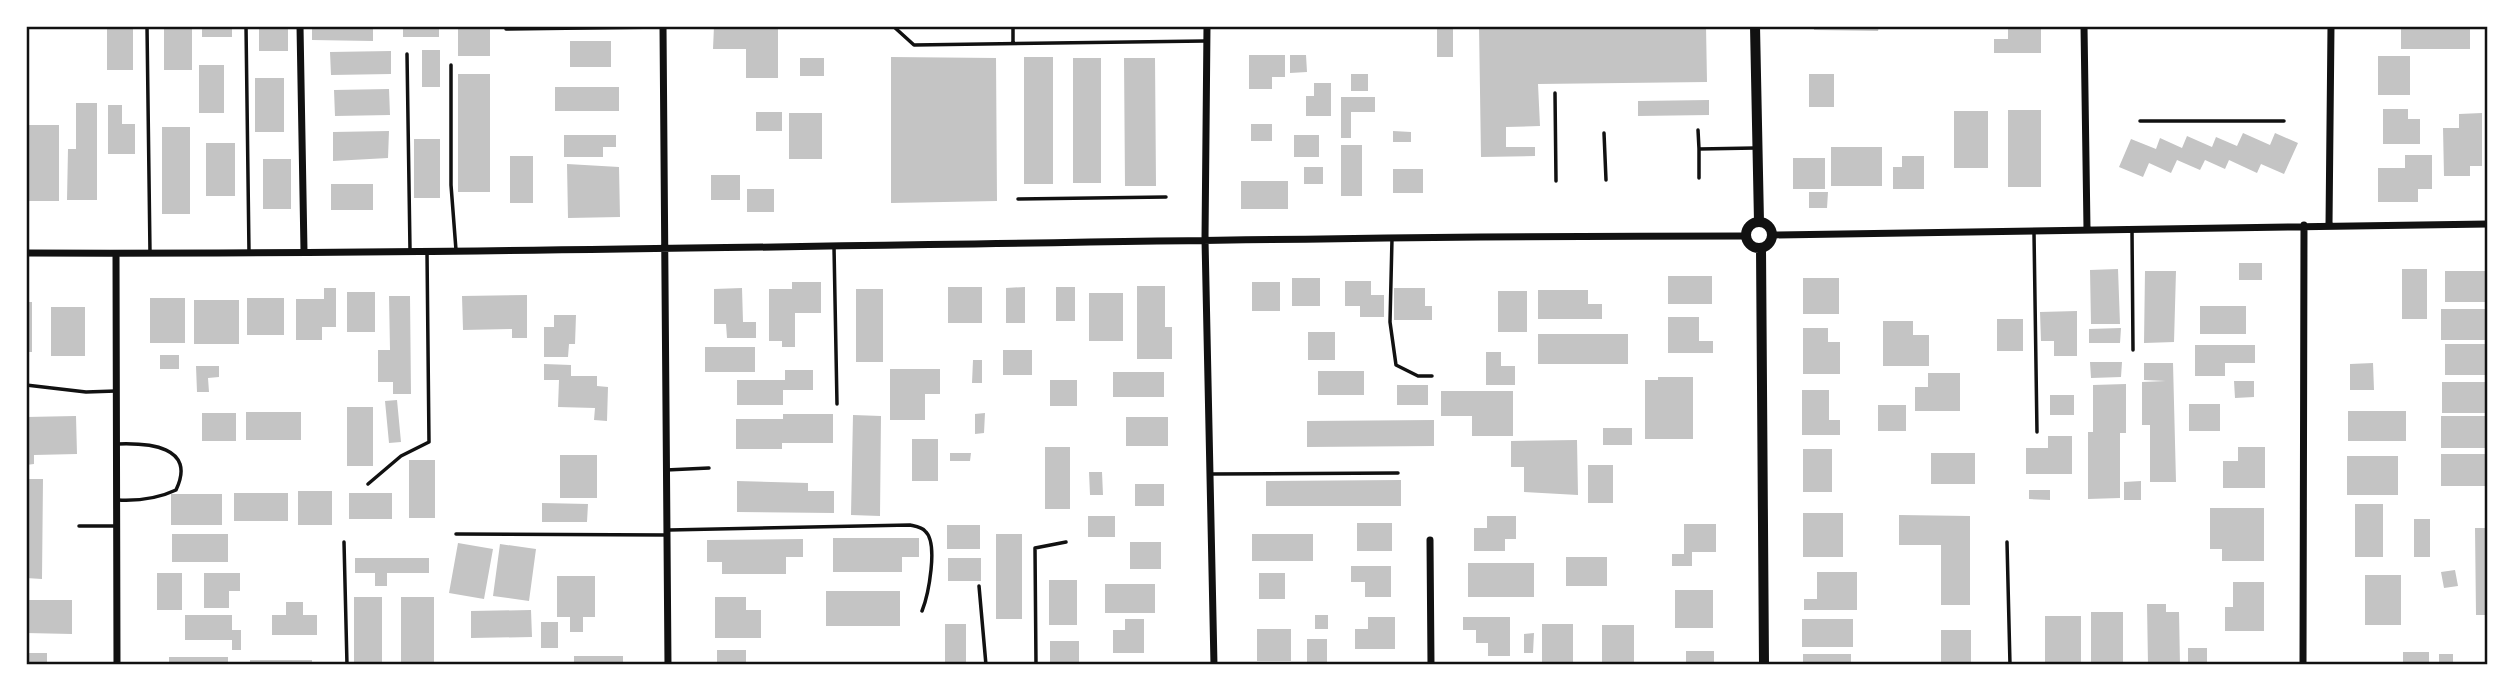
<svg xmlns="http://www.w3.org/2000/svg" width="2514" height="691" viewBox="0 0 2514 691" font-family="'Titillium Web',sans-serif">
<rect width="100%" height="100%" fill="#fff"/>
<path fill="#c4c4c4" d="M107,26H133V70H107Z
M164,26H192V70H164Z
M202,26H232V37H202Z
M259,26H288V51H259Z
M326,26H373V41L312,40V28Z
M403,26H439V37H403Z
M458,26H490V56H458Z
M714,26H778V78H746V49H713Z
M1437,26H1453V57H1437Z
M1479,26H1706L1707,82L1538,84L1540,126L1506,127V147H1535V156L1481,157Z
M1814,26H1879L1878,31L1814,30Z
M2008,26H2041V53H1994V39H2008Z
M2401,26H2470V49H2401Z
M570,41H611V67H570Z
M422,50H440V87H422Z
M391,51V74L331,75L330,52Z
M1249,55H1285V77H1272V89H1249Z
M1290,55H1306L1307,72L1290,73Z
M2378,56H2410V95H2378Z
M891,57L996,58L997,201L891,203Z
M1024,57H1053V184H1024Z
M800,58H824V76H800Z
M1073,58H1101V183H1073Z
M1124,58H1155L1156,186H1125Z
M199,65H224V113H199Z
M458,74H490V192H458Z
M1351,74H1368V91H1351Z
M1809,74H1834V107H1809Z
M255,78H284V132H255Z
M1314,83H1331V116H1306V96H1314Z
M555,87H619V111H555Z
M389,89L390,115L335,116L334,90Z
M1341,97H1375V112H1351V138H1341Z
M1709,100V115L1638,116V101Z
M76,103H97V200H67L68,149H76Z
M108,105H122V124H135V154H108Z
M2383,109H2408V119H2420V144H2383Z
M2008,110H2041V187H2008Z
M1954,111H1988V168H1954Z
M756,112H782V131H756Z
M789,113H822V159H789Z
M2482,113V166H2470V176H2444L2443,128H2459V114Z
M1251,124H1272V141H1251Z
M26,125H59V201H26Z
M162,127H190V214H162Z
M389,131L388,158L333,161V132Z
M1393,131L1411,132V142H1393Z
M2243,133L2270,145L2275,133L2298,143L2284,174L2261,164L2257,173L2229,160L2225,169L2205,160L2200,170L2177,160L2171,173L2149,163L2143,177L2119,167L2131,139L2156,149L2160,138L2182,148L2187,136L2212,147L2216,137L2237,146Z
M564,135H616V147H603V157H564Z
M1294,135H1319V157H1294Z
M414,139H440V198H414Z
M206,143H235V196H206Z
M1341,145H1362V196H1341Z
M1831,147H1882V186H1831Z
M2405,155H2432V189H2418V202H2378V168H2405Z
M510,156H533V203H510Z
M1902,156H1924V189H1893V167H1902Z
M1793,158H1825V189H1793Z
M263,159H291V209H263Z
M567,164L619,167L620,217L568,218Z
M1304,167H1323V184H1304Z
M1393,169H1423V193H1393Z
M711,175H740V200H711Z
M1241,181H1288V209H1241Z
M331,184H373V210H331Z
M747,189H774V212H747Z
M1809,192H1828L1827,208H1809Z
M2239,263H2262V280H2239Z
M2118,269L2120,324H2091L2090,270Z
M2402,269H2427V319H2402Z
M2145,271H2176L2174,342L2144,343Z
M2445,271H2488V302H2445Z
M1668,276H1712V304H1668Z
M1292,278H1320V306H1292Z
M1803,278H1839V314H1803Z
M1345,281H1371V295H1384V317H1360V306H1345Z
M792,282H821V313H795V347H782V341H769V289H792Z
M1252,282H1280V311H1252Z
M1137,286H1165V327H1172V359H1137Z
M948,287H982V323H948Z
M1025,287V323H1006V288Z
M1056,287H1075V321H1056Z
M324,288H336V327H322V340H296V299H324Z
M742,288L743,322H756V338H727L726,324H714V289Z
M1394,288H1425V306H1432V320H1394Z
M856,289H883V362H856Z
M1538,290H1588V304H1602V319H1538Z
M1498,291H1527V332H1498Z
M347,292H375V332H347Z
M1089,293H1123V341H1089Z
M527,295V338H512V329L463,330L462,296Z
M389,296H410L411,394H393V382H378V350H390Z
M150,298H185V343H150Z
M247,298H284V335H247Z
M194,300H239V344H194Z
M26,302H32V352H26Z
M2200,306H2246V334H2200Z
M51,307H85V356H51Z
M2441,309H2488V340H2441Z
M2077,311V356H2054V341H2041L2040,312Z
M554,315H576L575,344H569L568,357H544V327H554Z
M1668,317H1699V341H1713V353H1668Z
M1997,319H2023V351H1997Z
M1883,321H1913V335H1929V366H1883Z
M1803,328H1828V342H1840V374H1803Z
M2121,328L2120,343H2089V329Z
M1308,332H1335V360H1308Z
M1538,334H1628V364H1538Z
M2445,344H2488V375H2445Z
M2195,345H2255V363H2225V376H2195Z
M705,347H755V372H705Z
M1003,350H1032V375H1003Z
M1486,352H1501V366H1515V385H1486Z
M160,355H179V369H160Z
M973,360H982V383H972Z
M2090,362H2122L2121,377L2091,378Z
M2144,363H2173L2176,482H2150V425H2142V382L2166,381L2144,380Z
M2373,363L2374,390H2350V364Z
M544,364L571,365V376H597V386L608,387L607,421L594,420L595,408L558,407L559,380H544Z
M196,366H219V377L208,378L209,392H197Z
M890,369H940V394H925V420H890Z
M785,370H813V390H783V405H737V380H785Z
M1318,371H1364V395H1318Z
M1113,372H1164V397H1113Z
M1928,373H1960V411H1915V387H1928Z
M1658,377H1693V439H1645V380H1658Z
M1050,380H1077V406H1050Z
M2234,381H2254V397L2235,398Z
M2442,382H2488V413H2442Z
M2126,384V433H2120V498L2088,499V432H2093V385Z
M1397,385H1428V405H1397Z
M1802,390H1829V420H1840V435H1802Z
M1441,391H1513V436H1472V416H1441Z
M2050,395H2074V415H2050Z
M397,400L401,442L389,443L385,401Z
M2189,404H2220V431H2189Z
M1878,405H1906V431H1878Z
M347,407H373V466H347Z
M2348,411H2406V441H2348Z
M246,412H301V440H246Z
M202,413H236V441H202Z
M985,413L984,433L975,434V414Z
M783,414H833V443H782V449H736V419H783Z
M853,415L881,416L880,516L851,515Z
M76,416L77,454L34,455V464L26,465V417Z
M2441,416H2488V448H2441Z
M1126,417H1168V446H1126Z
M1434,420V446L1307,447V421Z
M1603,428H1632V445H1603Z
M2048,436H2072V474H2026V448H2048Z
M912,439H938V481H912Z
M1577,440L1578,495L1524,492V467H1511V441Z
M1045,447H1070V509H1045Z
M2238,447H2265V488H2223V461H2238Z
M1803,449H1832V492H1803Z
M950,453H971L970,461H950Z
M1931,453H1975V484H1931Z
M2441,454H2488V486H2441Z
M560,455H597V498H560Z
M2347,456H2398V495H2347Z
M409,460H435V518H409Z
M1588,465H1613V503H1588Z
M1089,472H1102L1103,495H1090Z
M26,479H43L42,579L26,578Z
M1401,480V506H1266V481Z
M737,481L808,483V491H834V513L737,512Z
M2141,481V500H2124V482Z
M1135,484H1164V506H1135Z
M2029,490H2050V500L2029,499Z
M298,491H332V525H298Z
M234,493H288V521H234Z
M349,493H392V519H349Z
M171,494H222V525H171Z
M542,503L588,504L587,522H542Z
M2355,504H2383V557H2355Z
M2210,508H2264V561H2222V549H2210Z
M1803,513H1843V557H1803Z
M1899,515L1970,516V605H1941V545H1899Z
M1088,516H1115V537H1088Z
M1487,516H1516V539H1505V551H1474V528H1487Z
M2414,519H2430V557H2414Z
M1357,523H1392V551H1357Z
M1684,524H1716V552H1692V566H1672V554H1684Z
M947,525H980V549H947Z
M2475,528H2488V615H2476Z
M172,534H228V562H172Z
M996,534H1022V619H996Z
M1252,534H1313V561H1252Z
M833,538H919V557H902V572H833Z
M803,539V557H786V574H722V562H707V540Z
M1130,542H1161V569H1130Z
M458,543L493,549L484,599L449,593Z
M500,544L536,549L529,601L493,596Z
M1566,557H1607V586H1566Z
M355,558H429V573H387V586H375V573H355Z
M948,558H981V581H948Z
M1468,563H1534V597H1468Z
M1351,566H1391V597H1365V582H1351Z
M2455,570L2458,586L2444,588L2441,572Z
M1817,572H1857V610H1804V599H1817Z
M157,573H182V610H157Z
M204,573H240V591H229V608H204Z
M1259,573H1285V599H1259Z
M2365,575H2401V625H2365Z
M557,576H595V617H583V632H570V617H557Z
M1049,580H1077V625H1049Z
M2233,582H2264V631H2225V607H2233Z
M1105,584H1155V613H1105Z
M1675,590H1713V628H1675Z
M826,591H900V626H826Z
M354,597H382V665H354Z
M401,597H434V665H401Z
M715,597H746V610H761V638H715Z
M26,600H72V634L26,633Z
M286,602H303V615H317V635H272V615H286Z
M2147,604H2166V612H2179L2180,665H2148Z
M531,610L532,637L471,638V611Z
M2091,612H2123V665H2091Z
M185,615H232V630H241V650H232V640H185Z
M1315,615H1328V629H1315Z
M2045,616H2081V665H2045Z
M1368,617H1395V649H1355V629H1368Z
M1463,617H1510V656H1488V643H1476V630H1463Z
M1125,619H1144V653H1113V630H1125Z
M1802,619H1853V647H1802Z
M541,622H558V648H541Z
M945,624H966V662H945Z
M1542,624H1573V665H1542Z
M1602,625H1634V665H1602Z
M1257,629H1291V661H1257Z
M1941,630H1971V665H1941Z
M1534,633L1533,653H1524V634Z
M1307,639H1327V662H1307Z
M1050,641H1079V665H1050Z
M2188,648H2207V665H2188Z
M717,650H746V665H717Z
M1686,651H1714V665H1686Z
M2403,652H2429V665H2403Z
M26,653H47V665H26Z
M1803,654H1851V665H1803Z
M2439,654H2453V665H2439Z
M574,656H623V665H574Z
M169,657H228V665H169Z
M250,660H312V665H250Z"/>
<g fill="none" stroke-linecap="round" stroke-linejoin="round">
<path stroke="#111" stroke-width="3.5" d="M147,26L150,253
M246,26L249,252
M893,26L914,45L1205,41
M1013,26V43
M506,29L663,27
M407,54L410,250
M451,65V185L456,250
M1555,93L1556,181
M2140,121H2284
M1698,130L1699,149
M1604,133L1606,180
M1699,178V149L1755,148
M1018,199L1166,197
M2132,230L2133,350
M2034,233L2037,432
M1392,239L1390,322L1396,365L1418,376H1432
M834,247L837,404
M26,385L86,392L116,391
M666,470L709,468
M1210,474L1398,473
M368,484L401,456L429,442L427,252
M118,500C139,501 157,499 176,490C197,446 148,443 118,444
M79,526H115
M669,530L910,525C914,526 922,527 925,531C939,543 928,596 922,611
M456,534L667,535
M344,542L347,665
M2007,542L2010,665
M979,586L986,665
M1036,665L1035,548L1066,542"/>
<path stroke="#111" stroke-width="7" d="M300,26L304,251
M663,26L668,665
M1207,26L1205,239L1214,665
M2084,26L2087,229
M2329,225L2331,26
M1771,235L2488,224
M26,253C599,255 1173,236 1746,236
M116,254L117,665
M1430,540L1431,665
M2303,665L2304,225"/>
<path stroke="#111" stroke-width="10" d="M1755,26L1759,222
M1746 235a13 13 0 1 1 26 0a13 13 0 1 1-26 0Z
M1761,248L1764,665"/>
</g>
<rect width="2514" height="691" fill="none" stroke="#ffffff" stroke-width="56"/>
<rect x="28" y="28" width="2458" height="635" fill="none" stroke="#111" stroke-width="2.5"/>
</svg>
